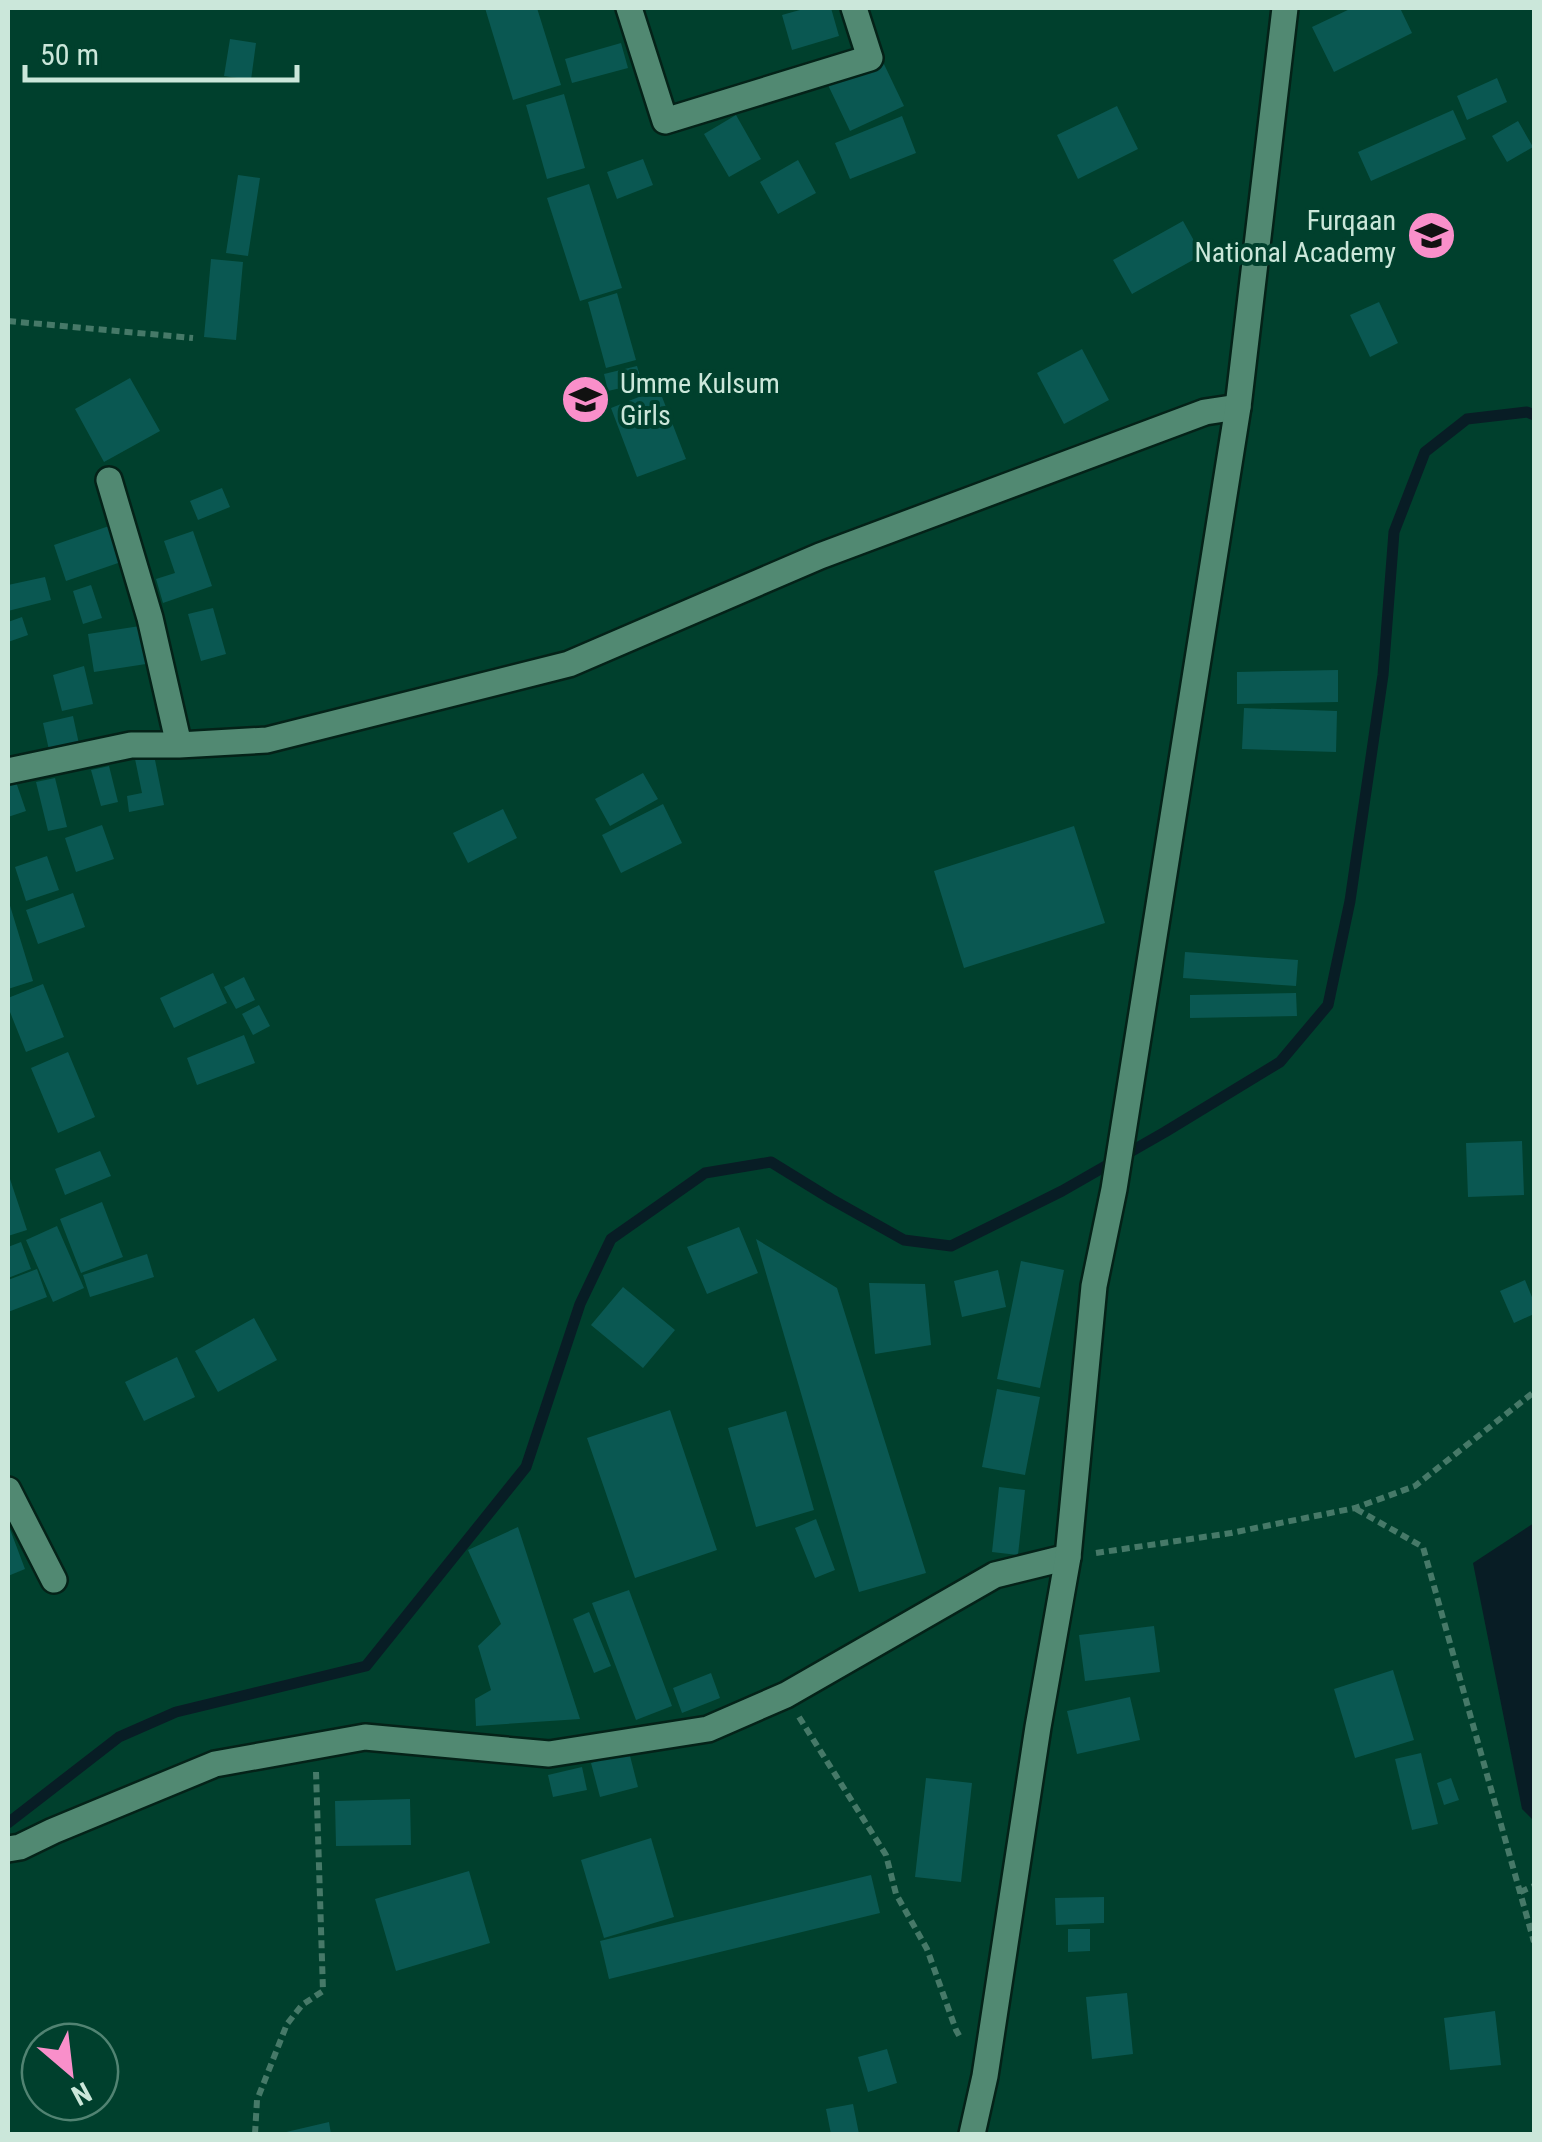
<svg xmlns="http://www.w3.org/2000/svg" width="1542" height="2142" viewBox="0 0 1542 2142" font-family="'Roboto Condensed',sans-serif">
<rect width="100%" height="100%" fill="#00402d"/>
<path fill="#081d25" d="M1534,1523V1821L1522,1809L1473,1563Z"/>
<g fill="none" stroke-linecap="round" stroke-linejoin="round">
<path stroke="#081d25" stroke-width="11" d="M8,1823L119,1737L176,1712L366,1666L526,1467L580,1304L611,1239L705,1173L771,1162L831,1199L904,1240L951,1246L1062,1191L1165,1132L1280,1062L1328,1005L1350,901L1383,675L1394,532L1425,452L1467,419L1527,412L1534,415"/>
</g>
<path fill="#0a5852" d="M485,8H537L561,85L513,100Z
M807,8H831L839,36L792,50L782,15Z
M1352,8H1400L1412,33L1334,72L1312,27Z
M230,39L256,43L251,80L224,76Z
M621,43L628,68L572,83L565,59Z
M882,60L904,106L850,131L828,85Z
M1497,78L1507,102L1467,120L1457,96Z
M564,94L585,168L547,179L526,105Z
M1117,106L1138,149L1078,179L1057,135Z
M1453,110L1466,139L1371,181L1358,152Z
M736,115L761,159L729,177L704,134Z
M902,116L916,153L850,179L835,143Z
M1518,121L1533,147L1507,162L1492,136Z
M643,159L653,185L617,199L607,172Z
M798,160L816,193L778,214L760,182Z
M238,175L260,178L248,256L226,253Z
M589,184L622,288L580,301L547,198Z
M1183,221L1202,255L1132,294L1113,260Z
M211,259L243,262L236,340L204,337Z
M617,293L636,360L606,368L588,302Z
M1379,302L1398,343L1370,357L1350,315Z
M1082,349L1109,400L1064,424L1037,373Z
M637,366L642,383L608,391L604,374Z
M130,378L160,431L104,462L75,409Z
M659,389L686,459L637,477L611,408Z
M222,488L230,507L198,520L190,501Z
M109,526L121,562L66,581L54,545Z
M193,531L212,586L163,603L156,579L175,573L164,541Z
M45,577L51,600L8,611V585Z
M91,585L102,618L83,624L73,591Z
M213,608L226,654L201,661L188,614Z
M22,617L28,635L8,642V622Z
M140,626L146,664L94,672L88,634Z
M84,666L93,704L62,711L53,675Z
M1338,670V702L1237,704V672Z
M1244,708L1337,711L1336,752L1242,749Z
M73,716L79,744L49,750L43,723Z
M153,750L164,805L129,812L127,796L142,793L134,754Z
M109,766L118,802L101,806L91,770Z
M643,773L658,799L610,826L595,799Z
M55,778L67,827L48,831L36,782Z
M16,782L26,811L8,817V785Z
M663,804L682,843L621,873L602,835Z
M503,809L517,838L468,863L453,833Z
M102,825L114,859L76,872L65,838Z
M1074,826L1105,923L964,968L934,871Z
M47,856L59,890L26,901L15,867Z
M73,893L85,927L38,944L26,910Z
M8,899L33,981L8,989Z
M1185,952L1298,960L1296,986L1183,978Z
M213,973L227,1003L174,1028L160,998Z
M244,977L255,1000L236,1009L224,987Z
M43,984L64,1037L26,1052L8,1007V998Z
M1296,993L1297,1016L1190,1018V995Z
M259,1005L270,1026L253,1035L242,1014Z
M244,1035L255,1063L197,1085L187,1058Z
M68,1052L95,1117L58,1133L31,1068Z
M1522,1141L1524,1195L1468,1197L1466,1143Z
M100,1151L111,1176L65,1195L55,1169Z
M8,1173L27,1230L8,1236Z
M102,1202L123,1257L81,1273L60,1219Z
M57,1226L84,1288L53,1302L26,1240Z
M739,1227L758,1273L707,1294L687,1247Z
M756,1239L837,1288L926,1573L859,1592Z
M21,1242L31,1269L8,1278V1247Z
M147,1254L154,1277L90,1297L83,1275Z
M1021,1261L1064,1270L1040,1388L997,1379Z
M37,1269L47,1297L8,1312V1280Z
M998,1270L1006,1307L962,1317L954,1281Z
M1525,1280L1534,1302V1314L1514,1323L1500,1291Z
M869,1283L925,1284L931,1345L875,1354Z
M623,1287L675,1330L643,1368L591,1325Z
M254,1318L277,1360L218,1392L195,1351Z
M177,1357L195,1397L144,1421L125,1382Z
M997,1389L1040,1397L1025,1475L982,1467Z
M670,1410L717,1550L635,1578L587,1438Z
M786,1411L814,1510L756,1527L728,1428Z
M999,1487L1025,1490L1018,1555L992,1552Z
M816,1519L835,1570L815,1578L795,1528Z
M8,1524L25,1569L8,1576Z
M518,1527L580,1719L476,1726L475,1699L491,1690L478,1646L501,1624L468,1550Z
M629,1590L672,1706L636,1720L592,1603Z
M589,1612L611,1666L594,1673L573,1619Z
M1154,1626L1160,1672L1085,1681L1079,1635Z
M1393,1670L1414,1740L1355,1758L1334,1689Z
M711,1673L720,1698L682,1713L673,1688Z
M1130,1697L1140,1740L1077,1754L1067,1711Z
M629,1752L638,1787L600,1797L591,1763Z
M1421,1753L1438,1824L1412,1830L1395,1759Z
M582,1767L587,1790L553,1797L548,1775Z
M926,1778L972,1783L961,1882L915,1877Z
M1451,1778L1459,1800L1444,1805L1437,1783Z
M410,1799L411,1845L336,1846L335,1801Z
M651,1838L674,1917L604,1938L581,1860Z
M469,1871L490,1943L396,1971L375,1899Z
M871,1875L880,1913L609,1979L600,1941Z
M1104,1897V1923L1056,1925L1055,1898Z
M1068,1929H1090V1951L1068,1952Z
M1127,1993L1133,2054L1092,2059L1086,1997Z
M1495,2011L1501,2065L1450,2070L1444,2018Z
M887,2049L897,2083L868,2092L858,2057Z
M853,2104L859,2134H831L826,2109Z
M329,2122L331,2134H283L282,2133Z"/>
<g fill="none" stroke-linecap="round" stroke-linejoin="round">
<defs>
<path id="street" d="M629,8L665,121L870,58L854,8
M109,480L150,618L179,745
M8,771L131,745H179L267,740L569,664L820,556L1205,412L1238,407
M8,1490L54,1580
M8,1849L20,1847L53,1831L215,1764L365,1737L549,1754L708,1729L786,1695L995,1575L1068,1557"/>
<path id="secondary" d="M972,2134L985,2076L1038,1727L1068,1557L1094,1286L1114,1189L1238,407L1285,8"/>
</defs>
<use href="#street" stroke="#042218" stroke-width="30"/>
<use href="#secondary" stroke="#042218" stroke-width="30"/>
<path stroke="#467968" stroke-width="6" stroke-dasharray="8 5" stroke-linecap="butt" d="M8,321L193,338
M1356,1509L1423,1547L1534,1942
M1096,1553L1231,1533L1355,1508L1415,1486L1534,1392
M799,1717L886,1855L896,1894L927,1949L956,2030L961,2039
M1520,1892L1534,1886
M255,2134L257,2100L287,2024L302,2005L323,1991L316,1772"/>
<use href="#street" stroke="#518972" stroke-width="25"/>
<use href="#secondary" stroke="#518972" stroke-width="25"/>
</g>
<defs>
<symbol id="school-disc" viewBox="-11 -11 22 22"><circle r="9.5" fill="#f98fca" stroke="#00402d"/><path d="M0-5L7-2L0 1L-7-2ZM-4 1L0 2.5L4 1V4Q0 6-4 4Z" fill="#111"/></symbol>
</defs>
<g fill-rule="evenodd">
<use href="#school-disc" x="1404" y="208" width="55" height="55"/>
<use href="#school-disc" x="558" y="372" width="55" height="55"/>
</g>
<g text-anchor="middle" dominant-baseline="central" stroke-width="8" stroke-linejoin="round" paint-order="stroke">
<g font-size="28" fill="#cbe7da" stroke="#00402d" text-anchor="end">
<text x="1396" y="220">Furqaan<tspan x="1396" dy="32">National Academy</tspan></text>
<text x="620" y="383" text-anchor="start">Umme Kulsum<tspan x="620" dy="32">Girls</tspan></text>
</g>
</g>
<rect width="1542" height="2142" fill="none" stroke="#cbe7da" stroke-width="20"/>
<g transform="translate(70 2072) rotate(152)"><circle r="48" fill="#00402d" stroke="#518372" stroke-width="2.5"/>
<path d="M0-8L18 38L0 25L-18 38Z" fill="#f98fca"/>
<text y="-15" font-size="28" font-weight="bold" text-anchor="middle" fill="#cbe7da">N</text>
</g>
<path d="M25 65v15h272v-15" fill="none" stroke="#cbe7da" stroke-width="5"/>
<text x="40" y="65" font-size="30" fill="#cbe7da" stroke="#00402d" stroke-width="8" paint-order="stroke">50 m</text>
</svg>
